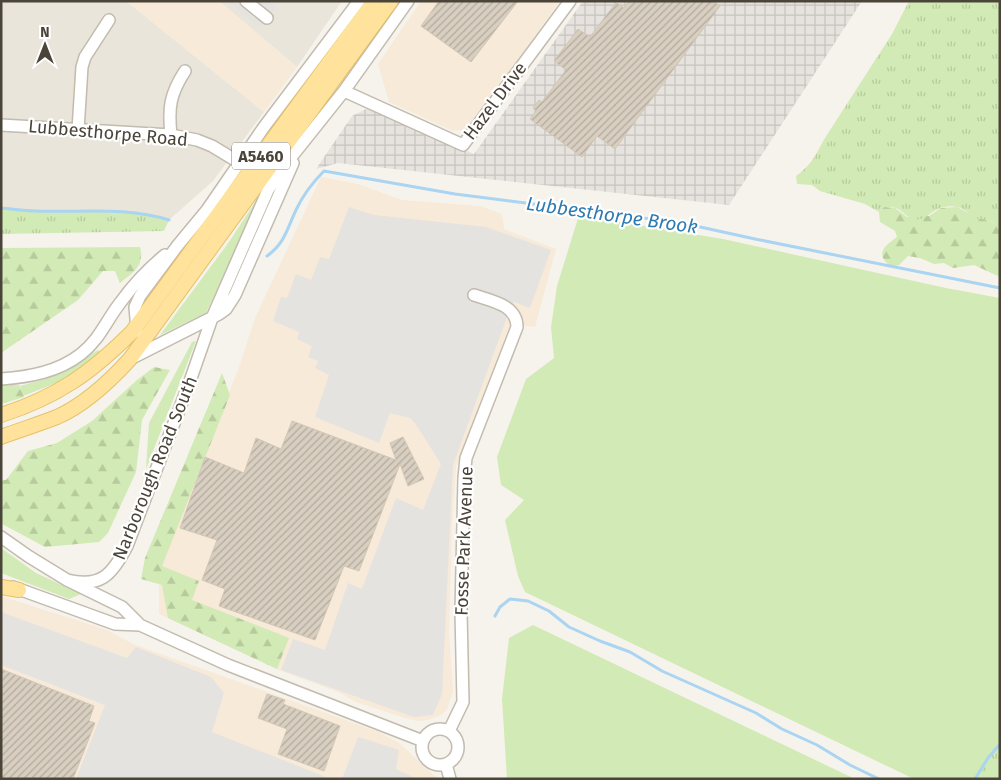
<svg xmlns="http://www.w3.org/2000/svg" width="1001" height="780" viewBox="0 0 1001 780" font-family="'Fira Sans',sans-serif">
<defs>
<pattern id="industrial-grid" width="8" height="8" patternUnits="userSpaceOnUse" patternTransform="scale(1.25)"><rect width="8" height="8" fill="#e6e2dd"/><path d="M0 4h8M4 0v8" fill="none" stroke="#c7c3be"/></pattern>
<pattern id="forest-firs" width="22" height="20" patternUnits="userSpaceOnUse" patternTransform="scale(1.25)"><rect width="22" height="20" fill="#d2eab5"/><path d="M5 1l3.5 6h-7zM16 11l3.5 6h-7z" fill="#b6ca9c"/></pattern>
<pattern id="park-tufts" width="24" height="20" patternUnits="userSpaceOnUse" patternTransform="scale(1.25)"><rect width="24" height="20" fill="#d2eab5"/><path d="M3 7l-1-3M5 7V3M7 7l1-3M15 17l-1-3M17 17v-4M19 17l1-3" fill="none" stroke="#b6ca9c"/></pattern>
<pattern id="building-hatch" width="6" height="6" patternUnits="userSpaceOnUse" patternTransform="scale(1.25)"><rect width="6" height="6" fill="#d8cfc1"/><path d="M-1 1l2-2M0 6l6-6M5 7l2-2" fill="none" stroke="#b1aa9e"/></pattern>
</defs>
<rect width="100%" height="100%" fill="#f6f3ec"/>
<path fill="#eae5da" d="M1,1H126L264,112L213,181L169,220L156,216L35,211L1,208Z
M219,1H342L297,67Z"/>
<path fill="#f7ead8" d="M126,1H219L297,67L264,112Z
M421,1H560L468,129L453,131L389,102L378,64Z
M321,177L358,184L402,200L480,206L502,214L504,229L556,249L535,327L510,324L456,466L452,527L449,632L453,692L447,709L441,715L428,720L419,721L405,718L356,702L338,692L279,670L159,614V566L239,367L255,318Z
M1,596L107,630L133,644L379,732L399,743L438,779H1Z"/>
<path fill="url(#industrial-grid)" d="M583,1H862L729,205L338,163L316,169L352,116L370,107L474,154Z"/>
<path fill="#d2eab5" d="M265,187L206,313L160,335L229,242Z
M579,215L723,239L946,288L1000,298V779H914L525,592L518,576L505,520L524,500L501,485L497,457L526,379L554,358L551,327L557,286Z
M196,341L146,469L149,423L192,342Z
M98,350L100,352L69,378L23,396L20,386L42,380L65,371Z
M1,548L36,573L81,594L69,599L1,573Z
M533,625L855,779H507L502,699L509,638Z"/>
<path fill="url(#forest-firs)" d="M884,207L895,208L907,217L929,216L941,208L957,207L971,214L997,224L1000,227V277L974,265L953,268L944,263L934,264L920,258L908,256L899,265L891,267C875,254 883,247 897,237L895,231L880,222L879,212Z
M140,247C145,266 133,272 120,283L115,271H103L78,300L1,353V248Z
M154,367L170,370L142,420L136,472L108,533L99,542L45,547L4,525L1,522V480H6L28,451L57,443L92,421L137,380Z
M222,373L230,395L162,566L199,581L192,600L289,638L277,669L168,618L162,585L141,579L145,558Z
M1,385H19L24,397L1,404Z"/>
<path fill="url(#park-tufts)" d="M909,1H1000V227C994,221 982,218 974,219C966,207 951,203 938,209C929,213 925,221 913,219C906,217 903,211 896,208C893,207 888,207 884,207L879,212L865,204L820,191L812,185L797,184L796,176C809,167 816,156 823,141L892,34Z
M1,208C13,209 24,211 36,211C81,213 125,206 169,220L164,231L1,234Z
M1000,744V779H975L988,758Z"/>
<path fill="#e5e3e0" d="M227,1H270L276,7L259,28Z
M349,207L374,215L486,227L551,250L530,308L514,302L510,309L453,465L442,694L433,715L414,717L281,670L293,639L325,650L348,583L362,589L396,498L423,510L441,464L415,423L410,418L390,413L379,443L315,417L329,375L315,368L318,361L308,357L312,346L297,339L299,332L273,321L281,297L287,298L296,274L311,280L320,257L329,259Z
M1,612L127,658L136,647L211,677L224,693L212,732L331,779H76L105,705L1,665Z
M358,737L399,750L396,769L417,779H342Z"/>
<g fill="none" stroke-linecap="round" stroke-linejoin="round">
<path stroke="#a9d4f2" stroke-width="3" d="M1,208C13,209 24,211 36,211C81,213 125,206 169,220
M267,256C285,243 287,229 296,210C303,195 313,182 324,171L455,194L682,223L755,239L1000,288
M495,616L500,607L510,599L528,601L549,611L569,627L600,641L630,652L662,671L756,713L782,729L817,745L850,765L879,779
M975,779L988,758L1000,744"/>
</g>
<path fill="url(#building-hatch)" stroke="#d3c7b4" d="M439,1H518L471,62L421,26Z
M629,1H713L720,6L615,149L597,136L582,157L530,119L536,111L533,108L539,100L542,102L566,70L554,61L578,29L590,37L614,5L615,6L617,3L624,8Z
M292,421L396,460L390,443L403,437L424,479L408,486L400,464L359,571L344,566L315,640L219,606L225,589L202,580L217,540L180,528L205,457L244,473L256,438L281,449Z
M1,669L94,706L89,721L95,723L73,779H1Z
M267,694L285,700L283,704L340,726L324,771L278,754L287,729L258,718Z"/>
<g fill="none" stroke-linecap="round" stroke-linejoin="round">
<defs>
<path id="minor" d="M246,1L267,18
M344,91L463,145L570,1
M1,125L171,135L197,140L212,146L240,163
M78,130L82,67L85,57L109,20
M171,135C168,108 170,94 185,71
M137,331L135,307L140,296L178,245L207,210L264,127L359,1
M130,359L219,314L226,309L235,295L293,163
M1,379C29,377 58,372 81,354C100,339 106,321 120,303C133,285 148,269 165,255
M1,537L28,556L67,580L122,607L140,625L228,665L423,741
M67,580C101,588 112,575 127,546L189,384L212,318L268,190L285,165L344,91L408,1
M13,587L115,624L140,625
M422 747a18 18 0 1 1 36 0a18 18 0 1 1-36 0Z
M449,731L463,702L461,612L464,478L466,458L517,327C517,305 492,301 474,295
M446,764L450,779"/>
<path id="major" d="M1,415C57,397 91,373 132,332L374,1
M1,437C20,430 39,424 57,417C84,405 110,381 130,359L391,1
M1,587L19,590"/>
</defs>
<use href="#minor" stroke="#c2bbae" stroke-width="14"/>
<use href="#major" stroke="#e6c16a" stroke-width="16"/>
<use href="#minor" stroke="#fff" stroke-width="11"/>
<use href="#major" stroke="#ffe39c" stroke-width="14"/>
</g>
<g text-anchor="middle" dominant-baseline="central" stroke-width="4.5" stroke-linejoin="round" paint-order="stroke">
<rect fill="#fff" stroke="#817c74" stroke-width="1" x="232" y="142.5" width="58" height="27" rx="4"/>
<g font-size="16" font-weight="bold" fill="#4b4439">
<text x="261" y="156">A5460</text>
</g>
<g font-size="18" fill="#4b4439" stroke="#fff">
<text transform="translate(495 101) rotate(-53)">Hazel Drive</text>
<text transform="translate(108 133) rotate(5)">Lubbesthorpe Road</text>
<text transform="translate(155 468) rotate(-68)">Narborough Road South</text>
<text transform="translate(464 541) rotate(-88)">Fosse Park Avenue</text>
</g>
<g font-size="19" font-style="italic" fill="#2e7ab2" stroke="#fff">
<text transform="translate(612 215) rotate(8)">Lubbesthorpe Brook</text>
</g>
</g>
<rect width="1001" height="780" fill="none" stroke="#4b4439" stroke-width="5"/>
<g transform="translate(45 45)" stroke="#ffffff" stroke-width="4" paint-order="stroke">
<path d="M0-4L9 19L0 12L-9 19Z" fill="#4b4439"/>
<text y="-8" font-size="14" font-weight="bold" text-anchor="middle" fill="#4b4439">N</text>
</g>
</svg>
